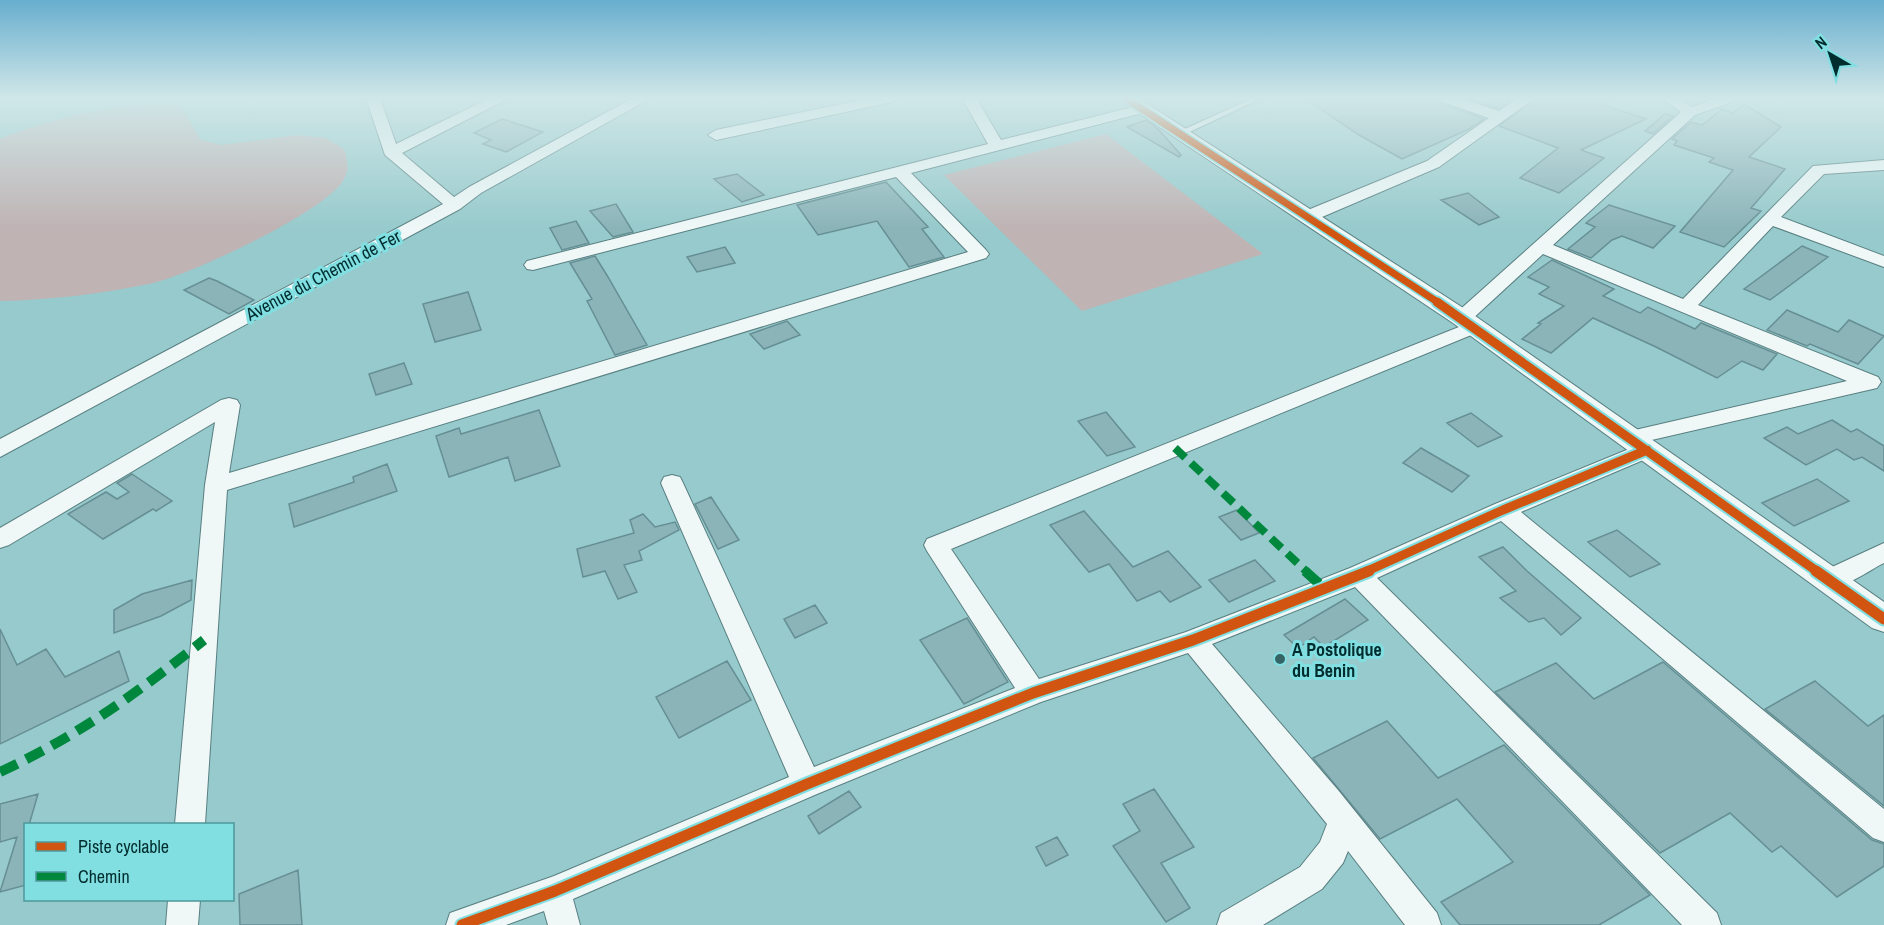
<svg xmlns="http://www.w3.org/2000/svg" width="1884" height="925" viewBox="0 0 1884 925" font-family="'Archivo Narrow',sans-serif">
<rect width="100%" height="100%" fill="#97cacc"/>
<path fill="#bfb3b4" d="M169,103C189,108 190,126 201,140L221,145L297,135L326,138L344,149C347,159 350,169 344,179C328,211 186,277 149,284C100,294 50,300 0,301V139C53,117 113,105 169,103Z
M1106,134L1263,254L1082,311L944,175Z"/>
<path fill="#8bb4b9" stroke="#668f94" stroke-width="1.5" d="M1304,98H1436L1439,103L1484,119L1469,129L1402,159L1359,135Z
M1466,98H1514L1499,109Z
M1537,98H1613L1603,105L1646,119L1581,150L1604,158L1559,193L1520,178L1558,148L1499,126Z
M1744,104L1781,127L1749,157L1785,169L1751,208L1761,211L1724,247L1680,232L1733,170L1709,162L1714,158L1674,145L1677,141L1672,139L1691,122L1702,125L1722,109L1733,113Z
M1665,114L1673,116L1653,134L1645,131Z
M502,119L543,132L506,152L483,144L491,140L474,133Z
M1146,120L1159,130L1181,155L1179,157L1127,127Z
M737,174L764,195L742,202L714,179Z
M886,182L928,227L922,229L944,257L909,267L877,221L818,235L797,205Z
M1468,193L1499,217L1479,225L1441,200Z
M616,204L633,232L613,237L590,211Z
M1609,205L1675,226L1653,248L1622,236L1612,240L1591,258L1568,249L1595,227L1586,223Z
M576,221L589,243L562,250L550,228Z
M1802,246L1828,257L1770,300L1744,289Z
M725,247L735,263L697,272L687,257Z
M595,256L608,277L647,345L615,355L587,301L592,299L570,263Z
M1552,260L1614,289L1603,296L1640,313L1648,307L1695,329L1701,323L1777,354L1763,370L1742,361L1717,378L1656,347L1593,318L1551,353L1522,339L1541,324L1538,323L1564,306L1539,294L1549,287L1528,277Z
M209,278L217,281L254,300L229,314L184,290Z
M468,292L481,330L435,342L423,304Z
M1787,310L1838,332L1849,320L1884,336L1858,364L1810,344L1807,346L1767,330Z
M787,321L800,335L764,349L750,334Z
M404,363L412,384L376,395L369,374Z
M539,410L560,466L515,481L508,457L449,477L436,436L459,428L461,434Z
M1106,412L1135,447L1107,456L1078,421Z
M1471,413L1502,436L1478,447L1447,423Z
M1832,420L1851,432L1857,429L1884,446V471L1862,457L1854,460L1837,449L1806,465L1764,438L1787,427L1798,434Z
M1421,448L1469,476L1452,492L1403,463Z
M387,464L397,491L294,527L289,504L354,482L353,477Z
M132,474L172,501L156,511L153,509L103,539L68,514L106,492L117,499L129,492L117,483Z
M1817,479L1849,501L1794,526L1762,503Z
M711,497L739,540L718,549L695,504Z
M1237,510L1259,533L1241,540L1219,517Z
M1084,511L1133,567L1168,551L1201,587L1170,602L1160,591L1137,601L1109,564L1089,572L1050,525Z
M643,514L655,527L675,522L679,530L639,551L642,560L624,565L637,592L618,599L605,571L583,577L577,549L634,533L630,520Z
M1617,530L1660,564L1630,577L1588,542Z
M1503,547L1527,571L1581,618L1561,635L1544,618L1529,622L1500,598L1516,591L1479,557Z
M1255,560L1275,581L1229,602L1209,580Z
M192,580L191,600L161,616L114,633V610L142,594Z
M1345,599L1368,620L1324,647L1314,637L1298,648L1284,635Z
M815,605L827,623L795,638L784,619Z
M967,618L1008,682L964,704L920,640Z
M0,629L17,665L46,649L65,677L119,651L129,681L0,744Z
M727,661L751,700L679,738L656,697Z
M1663,662L1872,840L1884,844V866L1837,897L1781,846L1772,852L1730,813L1660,853L1495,692L1556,663L1594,699Z
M1815,681L1868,726L1884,715V806L1765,709Z
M1387,721L1438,778L1504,745L1650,895L1599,925H1460L1441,902L1513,862L1457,799L1380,839L1313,758Z
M1154,789L1194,847L1161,863L1190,908L1166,922L1113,846L1140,831L1123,804Z
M849,791L861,807L819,834L808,816Z
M38,794L29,825H26V885L0,892L17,837L0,842V804Z
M1057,837L1068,855L1046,866L1036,847Z
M298,870L302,925H240L239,894Z"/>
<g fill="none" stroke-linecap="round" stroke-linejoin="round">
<defs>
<path id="service" d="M1253,98H1262L1183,135L1176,133Z"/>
<path id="minor" d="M366,98H380L396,144L490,98H509L402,153L454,197L469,187L633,98H651L481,193L460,209L0,457V439L443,204L385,155Z
M871,98H899L892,102L716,140L708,135L716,130Z
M962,98H976L1001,140L1141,105L1148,109L1146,112L911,173L986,250L989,254L986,258L227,490L205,824H175L205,485L215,422L9,545L0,548V528L221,400L229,398L237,400L240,405L229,473L968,252L896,177L533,270L527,269L524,265L527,261L988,144Z
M1438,98H1459L1499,111L1518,98H1535L1439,167L1315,220H1303L1300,216L1303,212L1427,161L1489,118L1440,101Z
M1662,98H1679L1692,107L1716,98H1737L1735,101L1695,115L1553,245L1683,299L1813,166L1884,160V170L1824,174L1781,217L1884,256V267L1773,226L1698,305L1878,377L1881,382L1877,388L1630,445L1622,443L1619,438L1622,433L1847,381L1543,254L1469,322H1455L1452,318L1455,314L1681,112Z
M1474,321L1481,323L1484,327L1481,331L951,549L1039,679L1186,632L1350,568L1495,504L1639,445L1647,442L1655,445L1658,450L1655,455L1521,512L1884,809V842L1873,838L1501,521L1377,578L1717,913L1721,925H1682L1355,587L1212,644L1338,790L1437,913L1441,925H1405L1348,851L1343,863L1322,889L1263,925H1217L1221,913L1300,867L1320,842L1327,824L1188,653L1041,702L817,794L573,899L580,925H548L544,911L506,925H446L450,913L554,876L789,777L661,483L664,477L672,475L680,477L683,483L814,767L1015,688L927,551L924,545L927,539Z
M1884,543V563C1866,572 1839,593 1819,587L1815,580L1819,573Z
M168,900H200L198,925H166Z"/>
<path id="tertiary" d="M1116,98H1138L1471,313L1884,602V632L1872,628L1453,323Z"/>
</defs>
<use href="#service" stroke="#587f81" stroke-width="2"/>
<use href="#minor" stroke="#587f81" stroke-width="2"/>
<use href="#tertiary" stroke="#587f81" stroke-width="2"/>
<use href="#service" fill="#eff7f7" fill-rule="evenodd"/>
<use href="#minor" fill="#eff7f7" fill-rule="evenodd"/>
<use href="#tertiary" fill="#eff7f7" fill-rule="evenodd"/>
<path stroke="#00873e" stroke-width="8" stroke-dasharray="14 8" stroke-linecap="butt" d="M1175,448L1307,572"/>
<path stroke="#00873e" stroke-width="10" stroke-dasharray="19 10" stroke-linecap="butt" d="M1305,571L1324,588
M0,772C78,736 137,693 204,640"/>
<defs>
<path id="cycleway-far2" d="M1125,98L1439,303"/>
<path id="cycleway-far1" d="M1437,302L1818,572
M1365,572L1503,510L1647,450"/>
<path id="cycleway" d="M1816,571L1884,619
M462,925L555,891L807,784L1033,693L1193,640L1369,571"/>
</defs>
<use href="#cycleway-far2" stroke="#81dfe2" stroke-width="10"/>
<use href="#cycleway-far1" stroke="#81dfe2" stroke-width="13"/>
<use href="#cycleway" stroke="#81dfe2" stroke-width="15"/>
<use href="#cycleway-far2" stroke="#d15510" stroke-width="7"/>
<use href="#cycleway-far1" stroke="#d15510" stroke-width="9"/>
<use href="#cycleway" stroke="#d15510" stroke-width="11"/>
</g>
<linearGradient id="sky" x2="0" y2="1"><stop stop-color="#68aece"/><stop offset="0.43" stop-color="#d0e7e8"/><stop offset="1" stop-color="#d0e7e8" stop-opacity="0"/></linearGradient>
<rect width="1884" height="228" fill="url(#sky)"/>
<circle fill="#366466" stroke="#81dfe2" stroke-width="2" cx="1280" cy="659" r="6"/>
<g text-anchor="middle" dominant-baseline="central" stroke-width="6" stroke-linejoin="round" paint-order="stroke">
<g font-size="18" fill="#022d2f" stroke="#81dfe2">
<text transform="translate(323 275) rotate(-28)">Avenue du Chemin de Fer</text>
</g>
<g font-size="18" font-weight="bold" fill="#022d2f" stroke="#81dfe2" text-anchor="start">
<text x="1292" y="649">A Postolique<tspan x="1292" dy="21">du Benin</tspan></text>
</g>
</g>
<rect x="24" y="823" width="210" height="78" fill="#81dfe2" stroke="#4e989a" stroke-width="1.5"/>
<rect x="36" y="842" width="30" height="9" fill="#d15510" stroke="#4e989a" stroke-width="1.5"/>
<text x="78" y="853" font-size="18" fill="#022d2f">Piste cyclable</text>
<rect x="36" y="872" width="30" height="9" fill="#00873e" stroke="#4e989a" stroke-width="1.5"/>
<text x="78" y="883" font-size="18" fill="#022d2f">Chemin</text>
<g transform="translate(1830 54) rotate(321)" stroke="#81dfe2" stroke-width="4.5" paint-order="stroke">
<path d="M0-4.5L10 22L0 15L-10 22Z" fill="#022d2f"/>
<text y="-9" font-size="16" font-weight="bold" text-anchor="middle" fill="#022d2f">N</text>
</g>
</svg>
